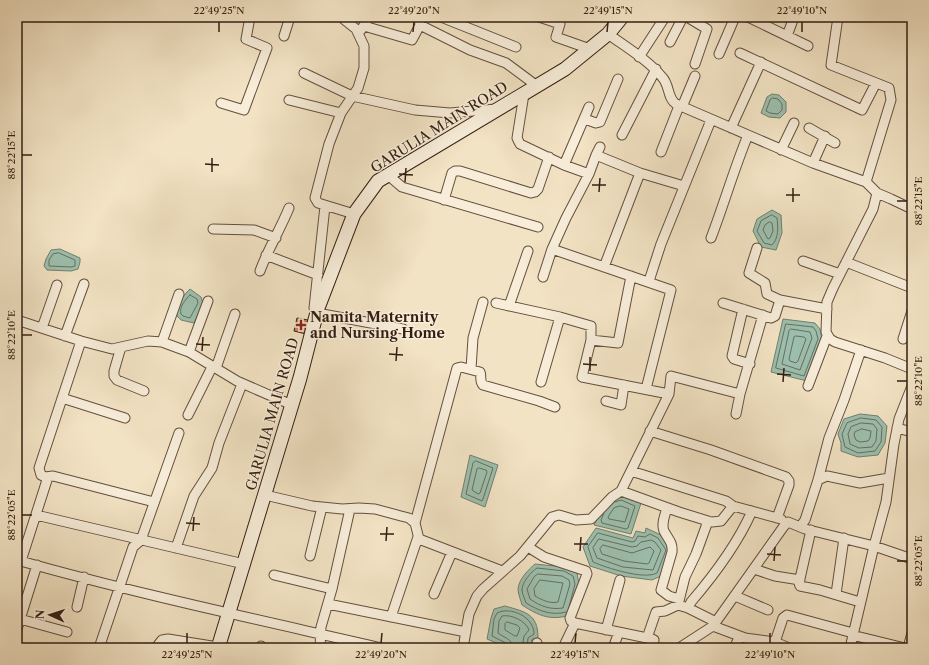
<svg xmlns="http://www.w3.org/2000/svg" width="929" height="665" viewBox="0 0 929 665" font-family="'Libre Caslon Text',serif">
<rect width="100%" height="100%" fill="#f2e3c4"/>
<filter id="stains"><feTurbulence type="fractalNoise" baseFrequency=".005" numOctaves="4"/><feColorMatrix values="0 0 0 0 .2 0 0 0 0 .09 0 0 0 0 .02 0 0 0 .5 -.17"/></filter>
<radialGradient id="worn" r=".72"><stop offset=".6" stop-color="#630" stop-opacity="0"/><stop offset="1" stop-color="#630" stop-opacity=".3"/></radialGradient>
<path fill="#9cbfad" stroke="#727f6f" d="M772,94L779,95L786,102V112L780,118L769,117L761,113L767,97Z
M772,210L781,215L782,233L776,250L761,247L753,231L757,219Z
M60,249L80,258V262L78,269L71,271L47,270L44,266L46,259L51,250Z
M190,289L201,297L203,303L194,323L181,320L177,316C175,305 182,297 190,289Z
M783,319L815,323L820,329L822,339L807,381L771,372Z
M860,414L878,416L887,426L885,443L878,455L858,457L841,451V443L838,434L844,419Z
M470,455L498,465L485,507L461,497Z
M620,496L641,503L631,534L594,525L602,509Z
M596,528L633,538L636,531L645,533L646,528L661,535L671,548L661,576L652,580L621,576L590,566L583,547Z
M535,564L565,567L577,573L579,584L570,615C551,621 539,616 522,605C521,601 518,594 518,589C519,579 528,570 535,564Z
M505,606C526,612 538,614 538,638L532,639L531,648H508L487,639L491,618L494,609Z"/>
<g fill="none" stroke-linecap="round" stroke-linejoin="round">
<path stroke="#686e60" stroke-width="1" d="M773,98L778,99L782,104V110L778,114L770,113L766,111L770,100Z
M772,215L777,218C778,227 779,238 772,245L764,243L757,231L761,221Z
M770,222L772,223L773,231L770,238L768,239L763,230L765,225Z
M59,253L75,260V266L71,267L49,266V260L53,254Z
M190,295L197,299L198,303L190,318L183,316L181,314C179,307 185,300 190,295Z
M786,324L813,327L816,331L818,339L804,376L776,368Z
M791,329L810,332L812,338L800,370L782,364L789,331Z
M796,336L804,337L806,339L798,361L796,363L790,361L789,359L794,337Z
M861,418L876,420L882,427L881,442L875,451L858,453L845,447L842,434L847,423Z
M861,423L873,424L877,429L876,441L872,447L859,448L850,444L848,434L851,427Z
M862,429L871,431L870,438L868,441L860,442L856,440L854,435L855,432Z
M476,461L493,468L483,499L482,501L466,494L473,463Z
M479,468L486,470L487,472L480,493L478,494L472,490L477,469Z
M621,506L629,509L625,522L609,519L608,517L614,508Z
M604,513L601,520L602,523L626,529L628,528L635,506L621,500L615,502
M598,533L632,542L635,541L638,536L645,537L650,534L658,538L666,550L657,573C644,580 607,568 593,562L588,547Z
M599,539L632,547L637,546L641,542L651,540L655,542L661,550L653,570L623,567L597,558L593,548Z
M603,545L632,553L650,547L654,551L649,563L647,564L624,561L602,554L600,549Z
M538,574L562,576L569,580L570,584L563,608C550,610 540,606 530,599L527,589L534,577Z
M540,580L563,583L558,602C550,604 542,600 535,596L534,589Z
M566,612C552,616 539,611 526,603C525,599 522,594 522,590C522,582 531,572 537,568L564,571L573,576L575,584L569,607
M507,622L517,625L520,628L517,636H515L505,630V624Z
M508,648L506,643L492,636L494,619L497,613C511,606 534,617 534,634L528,638L527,648
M513,648C512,638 504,638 498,633L499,621L502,616C511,614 526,621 529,630L524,636L522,648"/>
</g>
<path fill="#cc8569" stroke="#341e12" d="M297,318L308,320L306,334L294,331Z"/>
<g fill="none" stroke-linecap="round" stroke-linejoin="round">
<defs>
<path id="street" d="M341,17L356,29L364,46V68L358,88L341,113L329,144L315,198L318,203L354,214
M419,17L420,25L470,50L506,63L537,86
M441,17L516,47
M539,17L560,24L556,37L590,49
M687,17L707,29L695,64
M748,17L808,46
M838,17L831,65L889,88L891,100L866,182
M364,26L412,40L420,25
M361,30L369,17
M608,34C626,47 648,60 662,77C670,85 667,98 676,104L813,163L866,182L877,193L873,209L833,288L827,302L826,332L830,339L835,342L885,358L912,369
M284,36L290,17
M787,36L794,17
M670,42L683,17
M740,53L862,110L876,83
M719,54L735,17
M639,57L665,17
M304,73L352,96L415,110L450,113L496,109
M524,94L517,138L520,144L564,165L589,107
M289,100L341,113
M221,103L244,110L267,48L246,39L250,17
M682,107L695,76
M585,119L596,123L600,122L618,79
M731,128L761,62
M809,128L835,143
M622,135L656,69
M781,150L794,123
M661,152L679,106
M596,155L640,173L684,186
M813,163L825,136
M564,165L589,174
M388,175L402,187L538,227
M877,193L891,199L912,209
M444,200L452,173L455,171H460L531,193L535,192L538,189L549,157
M213,229L254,230L276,238
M711,238C724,204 734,169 748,135
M757,248L749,273L765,283L767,294L780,300
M552,249L671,290L646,389
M266,255L318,275
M803,261L840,274
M846,262L912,288
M604,267L640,173
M260,271C268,249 280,230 289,208
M543,277L552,249L566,218L589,174L596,155L600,147
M649,281L661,244L711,120
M496,303L560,317L591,326V340
M723,303L771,318L775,316L780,300L827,309
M509,306L528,251
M314,308L325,206
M743,309L732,356L734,359L750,364
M317,313L403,329
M17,320L81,341L112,349L148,341L162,342L189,352L237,381L292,405
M42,328L57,285
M65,336L84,284
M903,339L912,311
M162,342L179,294
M121,347L114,371V376L117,380L144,391
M189,352L208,301
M216,368L235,314
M471,369L473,338L483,302
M541,382L560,317
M808,386L827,336
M669,394L671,376L740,394
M62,398L125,418
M606,401L621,405L624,385
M736,414L740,394L763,315
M188,415L212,367
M897,428L912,432
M650,431L711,450L786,477L789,481V485L777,518
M631,471L726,501L733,506
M45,477L53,476L154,502
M818,480L829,438L844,400L861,350
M621,491L679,512L708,521L712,522L721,521L733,506L781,519
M265,495L312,506L342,509L359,508L375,509L401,516L409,518L415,523L419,539L502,571
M667,508C665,515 661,524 664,531C668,539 673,542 672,552L661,590L669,596L679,599
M36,515L244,564
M708,521L696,554L685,577L678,605L688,608L716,622
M415,523L457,368L461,367L480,372C482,376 479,381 483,385L539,401L555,407
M800,527L805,520L818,480L827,476L860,483L889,478
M811,530L799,583L800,586L820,590L860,602
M528,547L544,557L586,571L587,574L570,618L571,621L575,623
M176,548L194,496L212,468L219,443L242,384
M310,556L322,507
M17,560C137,594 260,620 382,648
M21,561L47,480L45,477L41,475L39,468L81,341
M754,569L775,576L800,580
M274,575L332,589
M434,594L452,552
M836,594L844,538
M735,596L768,610
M328,604L466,632
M77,607L84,577
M688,608L691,602C715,574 737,545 752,511
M391,617L418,537
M20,619L67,632
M713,626L745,638L775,642L789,648
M17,629L37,565
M606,630L620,580
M852,635L905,648
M647,638L656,612L665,611L678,605
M99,648L133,547L141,540L179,433
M157,648L158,645L162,640L168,639L218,647
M260,648L261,646
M320,648L321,627L332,589L350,509
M463,648L469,614L477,596L483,589L520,556L552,517L559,515L576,520L591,519L612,497L621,491L669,394L582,377L591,340L618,343L631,276
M536,648L537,643
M563,648L575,623L652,639L654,640L653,648
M613,648L619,632
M679,648L713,626L784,526L788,522L805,529L874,546L912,559
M734,648L740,636
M773,648L783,618L787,615L853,633
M850,648L874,546L886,502L894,444L899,419L912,386
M908,648L912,633"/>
<path id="secondary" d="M218,648L300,378L318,308L354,214L378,181L565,69L608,34L622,17"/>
</defs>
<use href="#street" stroke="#644f3e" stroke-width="11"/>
<use href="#secondary" stroke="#341e12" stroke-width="15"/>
<use href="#street" stroke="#f7edd9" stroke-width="9"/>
<use href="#secondary" stroke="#f7edd9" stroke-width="13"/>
</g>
<path fill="none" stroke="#341e12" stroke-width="1.5" d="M219,32V22M413,32L414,22M607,32L608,22M802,32V22M22,155H32M205,164L219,165M212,172V158M399,174L413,175M405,182L406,168M592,185H606M599,192L600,178M786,195H800M897,201H907M793,202V188M22,335H32M196,344L210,345M202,351L203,337M389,354L403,355M396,361L397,347M583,364L597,365M590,371V357M777,374L791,375M897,381H907M783,382L784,368M22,515H32M186,523L200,524M193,531L194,517M380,534H394M386,541L387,527M574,544H588M580,551L581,537M767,554L781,555M774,561L775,547M897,561H907M187,643V633M381,643L382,633M575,643L576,633M770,643V633"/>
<path fill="#8f2418" stroke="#f7edd9" stroke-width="1.5" d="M299 319h4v4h4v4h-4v4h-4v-4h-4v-4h4z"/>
<g text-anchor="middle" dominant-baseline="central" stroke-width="3" stroke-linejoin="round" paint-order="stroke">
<g font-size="14" fill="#341e12" stroke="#f7edd9">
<text transform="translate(439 127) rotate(-32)">GARULIA MAIN ROAD</text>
<text transform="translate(272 414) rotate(-74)">GARULIA MAIN ROAD</text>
</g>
<g font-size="14" font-weight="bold" fill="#341e12" stroke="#f7edd9" text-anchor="start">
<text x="310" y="317">Namita Maternity<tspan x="310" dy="16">and Nursing Home</tspan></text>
</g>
</g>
<rect width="929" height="665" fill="none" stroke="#f2e3c4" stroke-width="44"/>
<g transform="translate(50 615) rotate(273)" stroke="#f7edd9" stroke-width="3" paint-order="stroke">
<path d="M0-3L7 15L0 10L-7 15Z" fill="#341e12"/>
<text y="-6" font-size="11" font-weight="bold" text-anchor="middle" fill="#341e12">N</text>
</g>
<rect x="22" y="22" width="885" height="621" fill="none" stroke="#341e12" stroke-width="1.5"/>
<g font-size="10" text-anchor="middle" fill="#341e12">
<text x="219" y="14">22°49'25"N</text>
<text x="414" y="14">22°49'20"N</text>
<text x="608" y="14">22°49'15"N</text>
<text x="802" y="14">22°49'10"N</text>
<text transform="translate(11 155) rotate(-90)" y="4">88°22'15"E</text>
<text transform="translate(918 201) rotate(-90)" y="4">88°22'15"E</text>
<text transform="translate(11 335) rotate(-90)" y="4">88°22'10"E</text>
<text transform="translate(918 381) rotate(-90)" y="4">88°22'10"E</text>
<text transform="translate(11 515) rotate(-90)" y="4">88°22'05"E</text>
<text transform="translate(918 561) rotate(-90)" y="4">88°22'05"E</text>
<text x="187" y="658">22°49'25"N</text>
<text x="381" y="658">22°49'20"N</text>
<text x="575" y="658">22°49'15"N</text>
<text x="770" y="658">22°49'10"N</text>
</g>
<rect width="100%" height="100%" filter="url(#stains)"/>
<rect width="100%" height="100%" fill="url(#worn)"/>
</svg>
